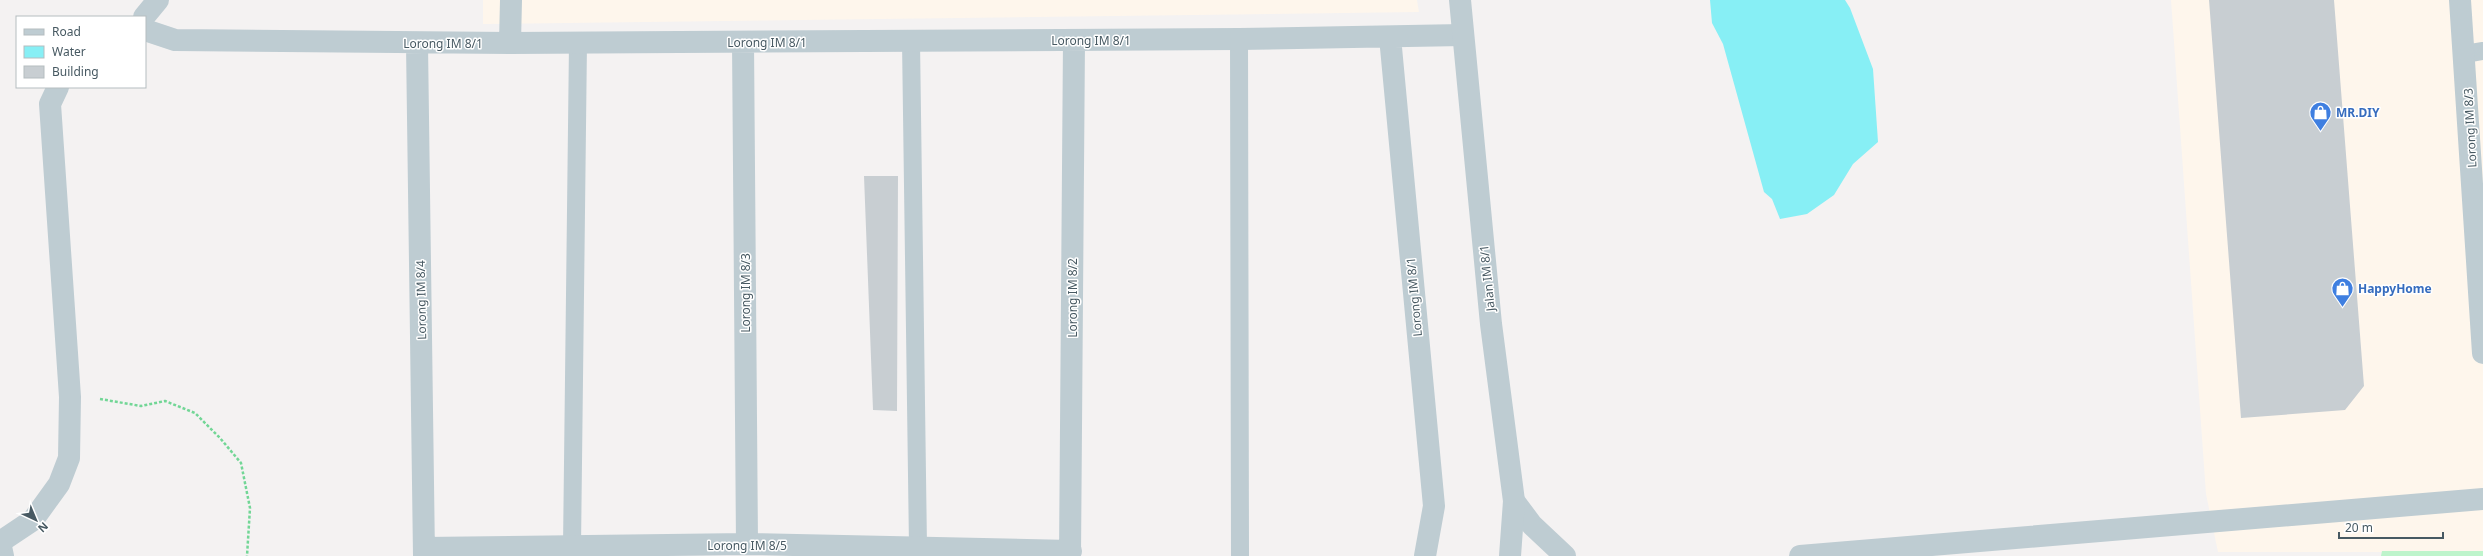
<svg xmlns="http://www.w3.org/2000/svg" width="2483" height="556" viewBox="0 0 2483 556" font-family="'Noto Sans',sans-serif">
<rect width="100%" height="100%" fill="#f4f2f2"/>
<path fill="#fef6ec" d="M483,0H1417L1419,12L483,24Z
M2171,0H2483V552H2218L2206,494Z"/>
<path fill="#bef4cb" d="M2382,551H2483V556H2381Z"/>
<path fill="#87eff5" d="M1710,0H1845L1850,8L1873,69L1878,142L1853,164L1834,195L1807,214L1780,219L1772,199L1764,192L1723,44L1712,23Z"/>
<path fill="#c8ced2" d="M2209,0H2334L2364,386L2345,410L2241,418Z
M864,176H898L897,411L873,410Z"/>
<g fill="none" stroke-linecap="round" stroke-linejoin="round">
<path stroke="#72d696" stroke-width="2.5" stroke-dasharray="3 2" stroke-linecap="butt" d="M100,399L141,406L165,401L195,413L220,438L241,463L250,508L247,556"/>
<path stroke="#beccd2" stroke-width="18" d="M1239,39L1240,556
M911,41L918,547
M2465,54L2483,51
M2,542L5,556
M572,547L578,43"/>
<path stroke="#beccd2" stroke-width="22" d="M2460,0L2483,353
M145,30L175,40L510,43L1239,39L1463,35
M1390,37L1434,506L1425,556
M743,42L747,544
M510,43L511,0
M417,44L424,556
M1514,501L1532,525L1565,556
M424,548L747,544L1071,551
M1070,556L1074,40
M1800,556L2483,499"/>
<path stroke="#beccd2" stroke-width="22" d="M1460,0L1491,324L1514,501L1510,556
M144,17L158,0
M0,542L33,520L59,484L69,458L70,397L50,104L58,87"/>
</g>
<defs>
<symbol id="shop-pin" viewBox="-11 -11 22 30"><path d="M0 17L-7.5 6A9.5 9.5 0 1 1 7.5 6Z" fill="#3f7fe0" stroke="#fff"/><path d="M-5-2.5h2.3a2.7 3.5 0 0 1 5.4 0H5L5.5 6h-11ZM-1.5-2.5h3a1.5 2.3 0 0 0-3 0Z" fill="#fff"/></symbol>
</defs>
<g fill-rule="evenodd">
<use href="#shop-pin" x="2308" y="100" width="25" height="34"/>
<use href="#shop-pin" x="2330" y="276" width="25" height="34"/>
</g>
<g text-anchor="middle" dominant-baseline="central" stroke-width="3" stroke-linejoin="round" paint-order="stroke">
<g font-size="12" fill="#475962" stroke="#fff">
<text x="1091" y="40">Lorong IM 8/1</text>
<text x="767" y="42">Lorong IM 8/1</text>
<text x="443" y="43">Lorong IM 8/1</text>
<text transform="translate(2470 128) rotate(-93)">Lorong IM 8/3</text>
<text transform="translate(1487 278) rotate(-96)">Jalan IM 8/1</text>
<text transform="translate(745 293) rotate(-90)">Lorong IM 8/3</text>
<text transform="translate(1414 297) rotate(-95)">Lorong IM 8/1</text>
<text transform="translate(1072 298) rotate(-90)">Lorong IM 8/2</text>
<text transform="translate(421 300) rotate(-91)">Lorong IM 8/4</text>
<text x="747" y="545">Lorong IM 8/5</text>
</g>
<g font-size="12" font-weight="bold" fill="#366cbe" stroke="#fff" text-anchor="start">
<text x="2336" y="112">MR.DIY</text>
<text x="2358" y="288">HappyHome</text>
</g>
</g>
<rect x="16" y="16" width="130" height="72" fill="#ffffff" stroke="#b5bdc0"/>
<rect x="24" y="29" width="20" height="6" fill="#beccd2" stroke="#b5bdc0"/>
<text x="52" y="36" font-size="12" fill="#475962">Road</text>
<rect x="24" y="46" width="20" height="12" fill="#87eff5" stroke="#b5bdc0"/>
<text x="52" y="56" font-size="12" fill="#475962">Water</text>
<rect x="24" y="66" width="20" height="12" fill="#c8ced2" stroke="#b5bdc0"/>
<text x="52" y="76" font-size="12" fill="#475962">Building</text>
<g transform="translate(36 520) rotate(136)" stroke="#ffffff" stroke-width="3" paint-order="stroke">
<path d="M0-3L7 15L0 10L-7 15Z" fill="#475962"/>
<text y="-6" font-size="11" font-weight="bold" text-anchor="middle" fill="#475962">N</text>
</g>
<path d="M2339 532v6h104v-6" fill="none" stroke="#475962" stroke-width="2"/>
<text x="2345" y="532" font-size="12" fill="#475962" stroke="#ffffff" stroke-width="3" paint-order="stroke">20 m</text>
</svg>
